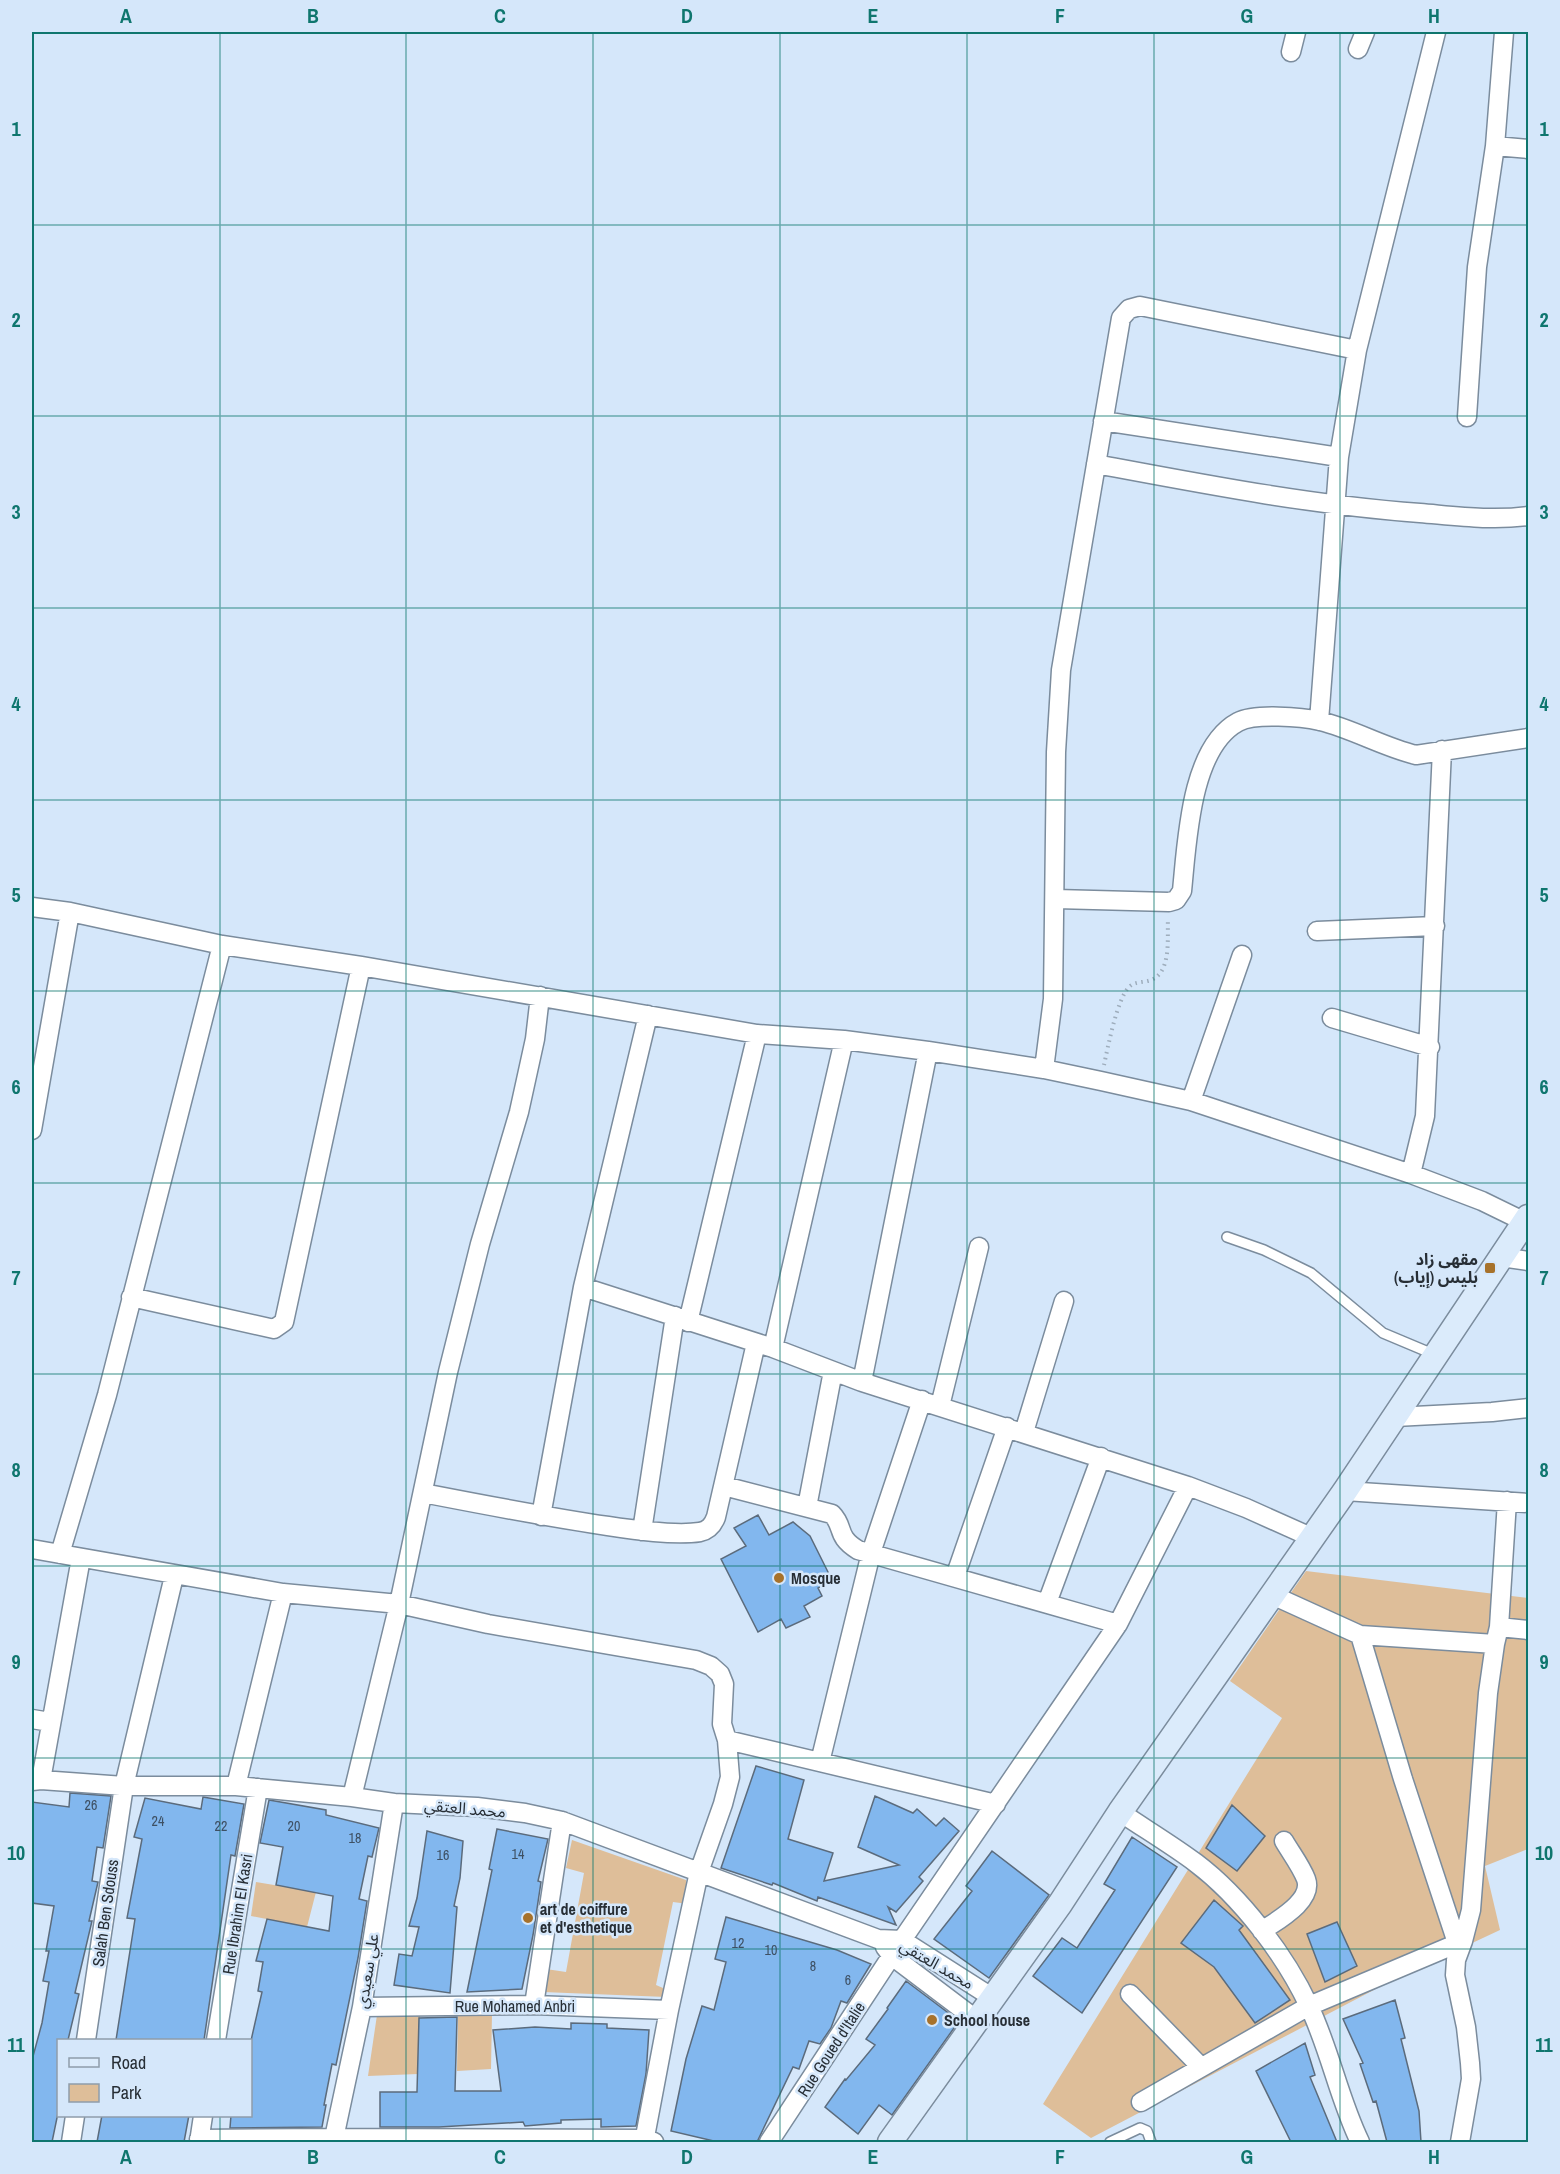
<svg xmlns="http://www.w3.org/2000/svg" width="1560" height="2174" viewBox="0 0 1560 2174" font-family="'Archivo Narrow','Noto Sans Arabic',sans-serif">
<rect width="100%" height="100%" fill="#d5e7fa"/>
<path fill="#debe99" d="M1306,1571L1528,1598V1849L1485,1866L1500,1930L1391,1981L1091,2138L1043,2104L1282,1718L1230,1681Z
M572,1840L686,1880L688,1904L673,1902L656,1985L670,1991L666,1997L543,1992L546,1969L566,1972L584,1873L566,1868Z
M256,1882L316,1892L307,1927L251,1916Z
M492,2014L491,2069L457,2071L458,2016Z
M377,2015L420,2016L418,2074L368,2076Z"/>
<path fill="#82b7ee" stroke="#5b6b7c" stroke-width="1.5" d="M758,1515L769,1535L793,1522L810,1536L828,1572L826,1583L818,1588L822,1596L804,1606L810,1617L786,1628L781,1619L758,1632L721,1559L746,1546L734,1528Z
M756,1766L804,1780L788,1839L833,1853L824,1881L899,1865L858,1847L875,1796L913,1813L917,1809L936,1826L944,1818L959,1831L919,1877L923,1881L896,1912L888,1907L896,1925L818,1897L817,1901L773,1883L772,1885L721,1868Z
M70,1793L111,1796L103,1848L97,1847L92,1881L98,1882L89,1921H92L75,1993L79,1994L68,2040H58V2113L52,2142H32V2060L42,2023L49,1982L43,1981L49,1951H46L54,1906L32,1903V1802L69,1807Z
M203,1797L244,1804L235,1856L231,1855L204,2040H116L135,1919L127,1918L142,1839L134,1837L145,1798L201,1809Z
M269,1800L326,1810V1815L379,1828L372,1857L368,1856L359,1899L367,1901L358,1958L336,2065L332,2064L324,2105H326L322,2127L230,2128L231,2115H250V2045L262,1992L258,1991L263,1962L256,1961L267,1919L329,1931L333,1896L276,1885L283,1847L260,1843Z
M1232,1805L1265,1836L1237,1871L1206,1848Z
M497,1829L548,1839L538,1881L541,1882L533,1935L522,1989L467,1992L492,1870L489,1869Z
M427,1831L463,1841L460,1878L454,1906L457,1907L450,1993L394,1985L399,1954L412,1956L419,1927L409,1926L417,1898Z
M1132,1837L1177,1867L1082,2013L1033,1976L1062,1938L1077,1948L1115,1890L1104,1884Z
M992,1851L1049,1895L989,1978L934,1939L972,1891L966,1886Z
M1214,1900L1243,1926L1239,1930L1290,2000L1255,2023L1214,1967L1181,1943Z
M726,1917L837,1950L871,1964L847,2003L841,2001L831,2028L820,2044L809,2041L799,2069L793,2067L757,2142H718L671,2131L686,2059L702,2006L714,2010L726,1962L715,1959Z
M1337,1922L1357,1966L1325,1982L1307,1934Z
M906,1981L959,2021L892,2115L879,2105L858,2134L825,2107L845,2079L846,2080L875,2045L866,2039L888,2009L887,2008Z
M1395,2000L1405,2038L1401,2039L1419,2111L1421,2142H1387L1376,2101L1373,2102L1360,2064L1363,2063L1343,2019Z
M457,2017L455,2091H501L493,2030L535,2027L571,2029V2023L607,2024V2028L649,2030L646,2074L636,2126L601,2127V2119L561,2120V2123L525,2126L523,2122L439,2127H380V2092H417L419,2018Z
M1305,2043L1315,2075L1310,2077L1337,2142H1291L1256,2071Z
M102,2115H189L184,2142H97Z"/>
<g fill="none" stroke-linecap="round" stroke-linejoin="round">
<defs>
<path id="lane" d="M1227,1237L1264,1250L1311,1273L1383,1333L1433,1354
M1110,2142L1140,2128L1147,2131L1151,2142"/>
<path id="street" d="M1358,49L1365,32
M1291,52L1296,32
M1495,146L1528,149
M1467,417L1477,267L1495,146L1504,32
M1103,421L1339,457
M1096,464C1203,484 1311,505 1420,513C1456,516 1492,521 1528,516
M1319,721L1339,457L1357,350L1436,32
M1056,899L1169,902L1176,900L1182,891C1187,843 1190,748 1238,722C1255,713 1302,717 1320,721C1353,729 1383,747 1416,755L1528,738
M32,907L70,912L222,945L361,966L757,1034L844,1040L928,1051L1044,1069L1101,1081L1191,1101L1411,1174L1482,1201L1525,1222
M1317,931L1435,926
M1332,1018L1430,1047
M1044,1069L1053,999L1056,752L1061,670L1121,318L1129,309L1140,306L1357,350
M1191,1101L1242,955
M32,1130L70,912
M1411,1174L1425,1116L1442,750
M1501,1257L1528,1261
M583,1287L773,1348L862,1382L1188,1486L1246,1508L1313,1538
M131,1297L274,1329L284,1322L361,966
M688,1322L757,1034
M773,1348L844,1040
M862,1382L928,1051
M940,1406L979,1247
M1395,1417L1492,1412L1528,1408
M1024,1432L1064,1301
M724,1486L832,1514C845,1527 835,1536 858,1550L1118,1624
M1345,1491L1528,1503
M423,1493C485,1505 546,1517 608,1526C634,1530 674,1536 700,1532C709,1530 713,1525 716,1517L756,1343
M1507,1501L1499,1627L1528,1630
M807,1507L833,1371
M541,1516L583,1287L648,1015
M642,1531L675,1316
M32,1549L283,1593L399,1604L488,1624L696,1660L711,1666L720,1674L724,1684L722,1724L727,1740L730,1777L723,1804L699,1872L669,2010L644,2142
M60,1554L107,1395L222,945
M955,1577L1007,1427
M1272,1595L1360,1635L1495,1644
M1047,1603L1101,1457
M1360,1635L1403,1779L1457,1943
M32,1719L50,1722
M727,1740L996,1804
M820,1762L871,1553L922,1400
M41,1780L81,1558
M32,1781L41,1780L124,1786H236L352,1797L394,1803L477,1807L525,1813L562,1821L878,1939L902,1940L993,1998
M236,1786L283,1593
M352,1797L399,1604L448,1372L480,1244L519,1112L535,1039L540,996
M1120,1812C1145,1829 1172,1845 1196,1863C1241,1897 1285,1955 1309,2006C1330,2050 1339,2099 1360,2142
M1262,1931C1276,1921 1314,1901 1306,1879C1301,1866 1291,1853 1284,1841
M885,1947L892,1956L978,2021
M1130,1994L1201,2067
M534,2005L562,1821
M362,2007L534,2005L669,2010
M86,2040L124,1786L174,1576
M216,2040L258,1788
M1141,2102L1309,2006L1463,1941
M334,2138L362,2007L394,1803
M199,2139L334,2138L645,2139L654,2142
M71,2142L75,2116
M199,2142L203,2116
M769,2142L902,1940L1118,1624L1188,1486
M1460,2142L1471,2079L1470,2063L1466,2027L1455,1975L1456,1960L1463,1941L1471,1910L1488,1693L1495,1644L1499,1627"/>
<path id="secondary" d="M890,2142L1060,1904L1120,1812L1345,1491L1528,1217"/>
</defs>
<use href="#lane" stroke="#7b8c9d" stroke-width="12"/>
<use href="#street" stroke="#7b8c9d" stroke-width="21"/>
<use href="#secondary" stroke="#7b8c9d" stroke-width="27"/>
<path stroke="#9eadbc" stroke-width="4" stroke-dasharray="1.5 4.5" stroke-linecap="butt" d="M1104,1065C1108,1047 1117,999 1129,987C1135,981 1143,983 1151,980C1172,972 1167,937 1168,918"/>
<use href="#lane" stroke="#fff" stroke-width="9"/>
<use href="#street" stroke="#fff" stroke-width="18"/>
<use href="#secondary" stroke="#dbebfb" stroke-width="24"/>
</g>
<path fill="none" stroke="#0f766e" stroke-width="1.5" stroke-opacity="0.55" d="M220,32V2040M406,32V2142M593,32V2142M780,32V2142M967,32V2142M1154,32V2142M1340,32V2142M32,225H1528M32,416H1528M32,608H1528M32,800H1528M32,991H1528M32,1183H1528M32,1374H1528M32,1566H1528M32,1758H1528M32,1949H1528M220,2116V2142"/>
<g fill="#a7722b" stroke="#d5e7fa" stroke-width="2">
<rect x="1484" y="1262" width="12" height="12" rx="3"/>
<circle cx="779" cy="1578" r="6"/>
<circle cx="528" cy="1918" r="6"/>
<circle cx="932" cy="2020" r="6"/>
</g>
<g text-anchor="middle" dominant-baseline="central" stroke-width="5" stroke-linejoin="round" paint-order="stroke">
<g font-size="14" fill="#3e5063">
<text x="91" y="1805">26</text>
<text x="158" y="1821">24</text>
<text x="221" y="1826">22</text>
<text x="294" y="1826">20</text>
<text x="355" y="1838">18</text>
<text x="518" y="1854">14</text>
<text x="443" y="1855">16</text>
<text x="738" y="1943">12</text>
<text x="771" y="1950">10</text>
<text x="813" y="1966">8</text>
<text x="848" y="1980">6</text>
</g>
<g font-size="16" font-weight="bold" fill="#272e35" stroke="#d5e7fa" text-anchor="start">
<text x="1478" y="1259" text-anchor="end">مقهى زاد<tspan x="1478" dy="18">بليس (إياب)</tspan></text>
<text x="791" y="1578">Mosque</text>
<text x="540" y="1909">art de coiffure<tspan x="540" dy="18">et d'esthetique</tspan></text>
<text x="944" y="2020">School house</text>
</g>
<g font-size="16" fill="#272e35" stroke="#d5e7fa">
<text transform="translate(465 1808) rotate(5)">محمد العتقي</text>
<text transform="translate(105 1913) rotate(-82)">Salah Ben Sdouss</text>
<text transform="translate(237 1914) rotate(-81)">Rue Ibrahim El Kasri</text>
<text transform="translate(937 1964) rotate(30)">محمد العتقي</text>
<text transform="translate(367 1971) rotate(-81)">علي سعيدي</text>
<text x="515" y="2006">Rue Mohamed Anbri</text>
<text transform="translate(831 2049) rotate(-57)">Rue Goued d'Italie</text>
</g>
</g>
<rect width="1560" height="2174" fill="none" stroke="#d5e7fa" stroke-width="66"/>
<rect x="57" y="2039" width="195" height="78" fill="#d5e7fa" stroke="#8f9dab" stroke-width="1.5"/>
<rect x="69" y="2058" width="30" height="9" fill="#dbebfb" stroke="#8f9dab" stroke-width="1.5"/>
<text x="111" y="2069" font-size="18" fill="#272e35">Road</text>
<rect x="69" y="2084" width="30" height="18" fill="#debe99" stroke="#8f9dab" stroke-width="1.5"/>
<text x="111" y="2099" font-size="18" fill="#272e35">Park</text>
<rect x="33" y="33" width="1494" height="2108" fill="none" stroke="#0f766e" stroke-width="2"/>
<g font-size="20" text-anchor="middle" font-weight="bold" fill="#0f766e">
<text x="126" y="23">A</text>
<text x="313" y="23">B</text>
<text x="500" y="23">C</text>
<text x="687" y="23">D</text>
<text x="873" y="23">E</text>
<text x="1060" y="23">F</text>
<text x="1247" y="23">G</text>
<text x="1434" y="23">H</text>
<text x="16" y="136">1</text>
<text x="1544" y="136">1</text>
<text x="16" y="327">2</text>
<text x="1544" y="327">2</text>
<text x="16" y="519">3</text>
<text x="1544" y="519">3</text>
<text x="16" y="711">4</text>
<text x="1544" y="711">4</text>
<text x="16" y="902">5</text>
<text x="1544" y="902">5</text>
<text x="16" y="1094">6</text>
<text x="1544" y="1094">6</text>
<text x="16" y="1285">7</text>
<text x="1544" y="1285">7</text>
<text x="16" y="1477">8</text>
<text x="1544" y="1477">8</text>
<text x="16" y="1669">9</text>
<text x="1544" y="1669">9</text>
<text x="16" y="1860">10</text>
<text x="1544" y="1860">10</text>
<text x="16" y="2052">11</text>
<text x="1544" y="2052">11</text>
<text x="126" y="2164">A</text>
<text x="313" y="2164">B</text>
<text x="500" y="2164">C</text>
<text x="687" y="2164">D</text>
<text x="873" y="2164">E</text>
<text x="1060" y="2164">F</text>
<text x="1247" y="2164">G</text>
<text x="1434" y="2164">H</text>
</g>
</svg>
